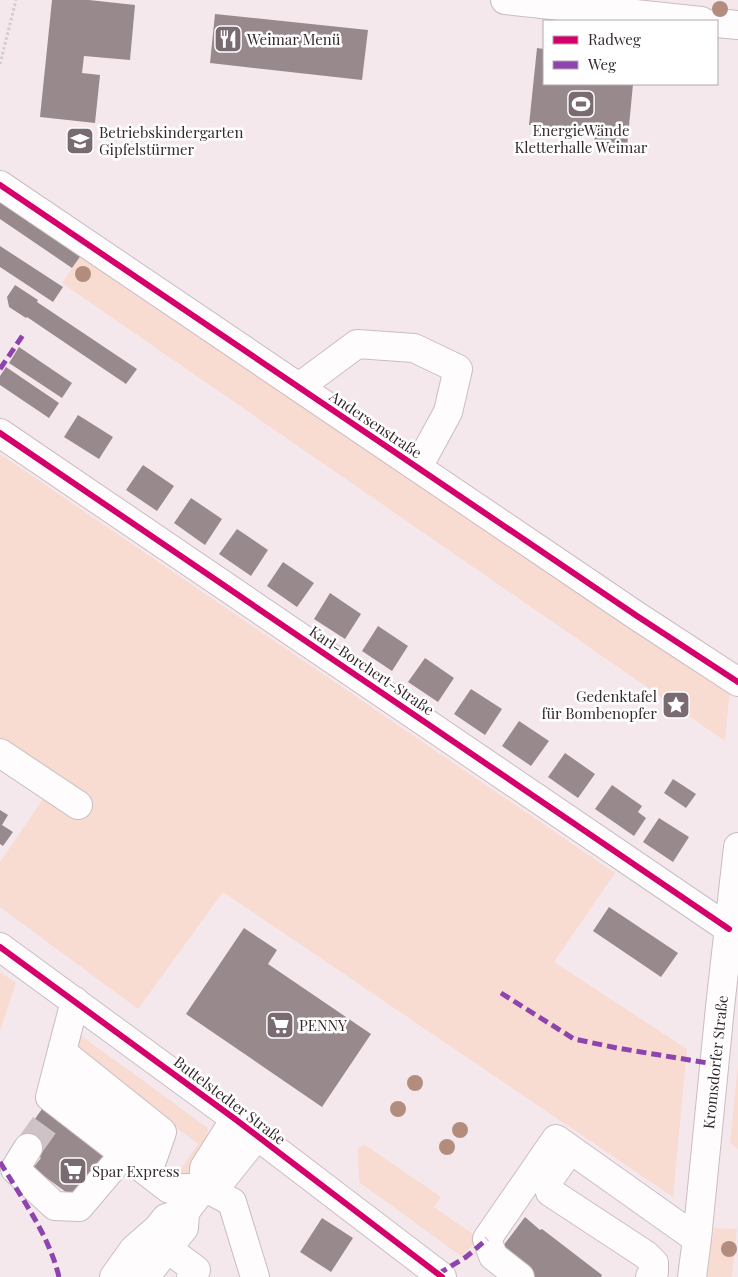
<svg xmlns="http://www.w3.org/2000/svg" width="738" height="1277" viewBox="0 0 738 1277" font-family="'Playfair Display',serif">
<rect width="100%" height="100%" fill="#f5e8ed"/>
<path fill="#f8dbd1" d="M82,254L731,678L725,741L62,283Z
M0,454L615,873L554,962L687,1049L673,1197L223,892L138,1009L0,907V862L58,777L0,738Z
M0,972L16,983L0,1031Z
M79,1034L208,1128L206,1151L185,1179L179,1180L171,1173L176,1166L181,1169L198,1144L82,1057L73,1037Z
M738,1064V1149L730,1143Z
M365,1145L441,1197L434,1207L480,1239L461,1256L359,1182L358,1148Z
M714,1228L737,1229L732,1277H707Z"/>
<path fill="#98898c" d="M52,0H89L135,5L130,60L84,56L82,73L100,75L95,123L40,117Z
M215,14L368,30L362,80L210,63Z
M537,48L544,49V84H633L627,147L594,143L595,132L529,125Z
M0,199L82,254L72,268L0,219Z
M0,246L63,287L53,302L0,267Z
M15,285L38,300L37,302L137,369L126,384L27,317L26,318L9,307L7,297Z
M19,347L72,383L62,398L9,363Z
M6,367L59,403L49,418L0,385V376Z
M78,415L113,437L99,459L64,437Z
M143,465L174,486L157,511L126,490Z
M191,498L222,519L205,545L174,523Z
M237,529L268,550L251,576L219,554Z
M283,562L314,583L297,607L267,586Z
M330,593L361,614L345,639L314,619Z
M378,626L408,646L392,671L362,651Z
M425,658L454,678L438,702L408,682Z
M471,689L502,709L485,735L454,714Z
M519,721L549,741L531,766L502,746Z
M565,753L595,774L578,798L548,777Z
M673,779L696,794L686,808L664,793Z
M612,785L642,806L638,812L646,818L634,836L595,809Z
M0,810L8,815L2,825L13,832L3,846L0,844Z
M659,818L689,837L673,862L643,842Z
M609,907L678,953L661,977L593,931Z
M244,928L277,950L268,964L371,1034L322,1107L186,1014Z
M103,1076L143,1106L74,1198L33,1168L41,1158L19,1141L42,1109L65,1126Z
M525,1217L540,1230L542,1229L602,1275L601,1277H533L503,1246Z
M322,1218L353,1238L331,1272L300,1252Z"/>
<g fill="none" stroke-linecap="round" stroke-linejoin="round">
<path stroke="#cfc2c7" stroke-width="28" stroke-dasharray="28 14" stroke-linecap="butt" d="M28,1148L51,1116"/>
<defs>
<path id="minor" d="M505,0L701,21
M717,23L738,25
M0,185L637,616L738,682
M299,387L357,344L414,348L458,369L448,412L418,467
M0,433L729,929
M0,753L78,805
M75,1001L50,1097L169,1189L204,1187L221,1181L257,1136
M62,1052L162,1132L148,1172
M56,1076L154,1152
M28,1148L15,1169L55,1206L79,1207L124,1154
M568,1153L548,1181L550,1192L646,1255L654,1263V1272L650,1277
M204,1187L232,1202L255,1277
M168,1249L196,1270L191,1277
M114,1277L134,1249L157,1229L166,1218L185,1212L204,1187V1168L235,1119
M145,1277L184,1228L185,1212
M520,1277L493,1256L487,1239L556,1139L697,1239
M692,1277L697,1239L720,1007L738,847"/>
<path id="major" d="M0,947L235,1119L442,1277"/>
</defs>
<use href="#minor" stroke="#cabdc2" stroke-width="30"/>
<use href="#major" stroke="#cabdc2" stroke-width="30"/>
<path stroke="#d0ccce" stroke-width="3" stroke-dasharray="2.5 2.5" stroke-linecap="butt" d="M0,64L16,0"/>
<use href="#minor" stroke="#fefcfc" stroke-width="28"/>
<use href="#major" stroke="#fefcfc" stroke-width="28"/>
<path stroke="#8e44ad" stroke-width="5" stroke-dasharray="10 5" stroke-linecap="butt" d="M0,369L25,332
M501,993L574,1039L617,1048L714,1064
M0,1162C22,1199 49,1235 59,1277
M438,1274L466,1257L487,1239"/>
<defs>
<path id="cycleway" d="M0,185L637,616L738,682
M0,433L729,929
M0,947L235,1119L442,1277"/>
</defs>
<use href="#cycleway" stroke="#fff" stroke-width="9"/>
<use href="#cycleway" stroke="#d6006c" stroke-width="6"/>
</g>
<g fill="#b28d7e">
<circle cx="720" cy="9" r="8"/>
<circle cx="83" cy="274" r="8"/>
<circle cx="415" cy="1083" r="8"/>
<circle cx="398" cy="1109" r="8"/>
<circle cx="460" cy="1130" r="8"/>
<circle cx="447" cy="1147" r="8"/>
<circle cx="729" cy="1249" r="8"/>
</g>
<defs>
<symbol id="restaurant-square" viewBox="-11 -11 22 22"><rect x="-9" y="-9" width="18" height="18" rx="4" fill="#796b71" stroke="#fff"/><path d="M-5-6h1v4h1v-4h1v4h1v-4h1v5L-1.5 .5V6h-2V.5L-5-1ZM5-6V6H3V1.5H1.5Q1.5-4 5-6Z" fill="#fff"/></symbol>
<symbol id="stadium-square" viewBox="-11 -11 22 22"><rect x="-9" y="-9" width="18" height="18" rx="4" fill="#796b71" stroke="#fff"/><path d="M0-5a6.5 5 0 1 0 0 10a6.5 5 0 1 0 0-10ZM-3.5-1.8h7v3.6h-7Z" fill="#fff"/></symbol>
<symbol id="school-square" viewBox="-11 -11 22 22"><rect x="-9" y="-9" width="18" height="18" rx="4" fill="#796b71" stroke="#fff"/><path d="M0-5L7-2L0 1L-7-2ZM-4 1L0 2.5L4 1V4Q0 6-4 4Z" fill="#fff"/></symbol>
<symbol id="sight-square" viewBox="-11 -11 22 22"><rect x="-9" y="-9" width="18" height="18" rx="4" fill="#796b71" stroke="#fff"/><path d="M0-6L1.8-2.2L6-1.7L2.9 1.2L3.7 5.4L0 3.3L-3.7 5.4L-2.9 1.2L-6-1.7L-1.8-2.2Z" fill="#fff"/></symbol>
<symbol id="supermarket-square" viewBox="-11 -11 22 22"><rect x="-9" y="-9" width="18" height="18" rx="4" fill="#796b71" stroke="#fff"/><path d="M-6-5.5h2.5l.6 2H6L4.5 2H-2.5L-4.4-4H-6ZM-1.5 3.2a1.3 1.3 0 1 0 .1 0ZM3 3.2a1.3 1.3 0 1 0 .1 0Z" fill="#fff"/></symbol>
</defs>
<g fill-rule="evenodd">
<use href="#restaurant-square" x="212" y="23" width="32" height="32"/>
<use href="#stadium-square" x="565" y="88" width="32" height="32"/>
<use href="#school-square" x="64" y="125" width="32" height="32"/>
<use href="#sight-square" x="660" y="689" width="32" height="32"/>
<use href="#supermarket-square" x="264" y="1009" width="32" height="32"/>
<use href="#supermarket-square" x="57" y="1155" width="32" height="32"/>
</g>
<g text-anchor="middle" dominant-baseline="central" stroke-width="5" stroke-linejoin="round" paint-order="stroke">
<g font-size="15" fill="#36282e" stroke="#fff" text-anchor="start">
<text x="247" y="39">Weimar Menü</text>
<text x="581" y="130" text-anchor="middle">EnergieWände<tspan x="581" dy="17">Kletterhalle Weimar</tspan></text>
<text x="99" y="132">Betriebskindergarten<tspan x="99" dy="17">Gipfelstürmer</tspan></text>
<text x="657" y="696" text-anchor="end">Gedenktafel<tspan x="657" dy="17">für Bombenopfer</tspan></text>
<text x="299" y="1025">PENNY</text>
<text x="92" y="1171">Spar Express</text>
</g>
<g font-size="15" fill="#36282e" stroke="#fff">
<text transform="translate(376 424) rotate(34)">Andersenstraße</text>
<text transform="translate(372 670) rotate(34)">Karl-Borchert-Straße</text>
<text transform="translate(715 1062) rotate(-84)">Kromsdorfer Straße</text>
<text transform="translate(230 1100) rotate(37)">Buttelstedter Straße</text>
</g>
</g>
<rect x="543" y="20" width="175" height="65" fill="#ffffff" stroke="#afa9ab"/>
<rect x="553" y="36" width="25" height="8" fill="#d6006c" stroke="#afa9ab"/>
<text x="588" y="45" font-size="15" fill="#36282e">Radweg</text>
<rect x="553" y="61" width="25" height="8" fill="#8e44ad" stroke="#afa9ab"/>
<text x="588" y="70" font-size="15" fill="#36282e">Weg</text>
</svg>
